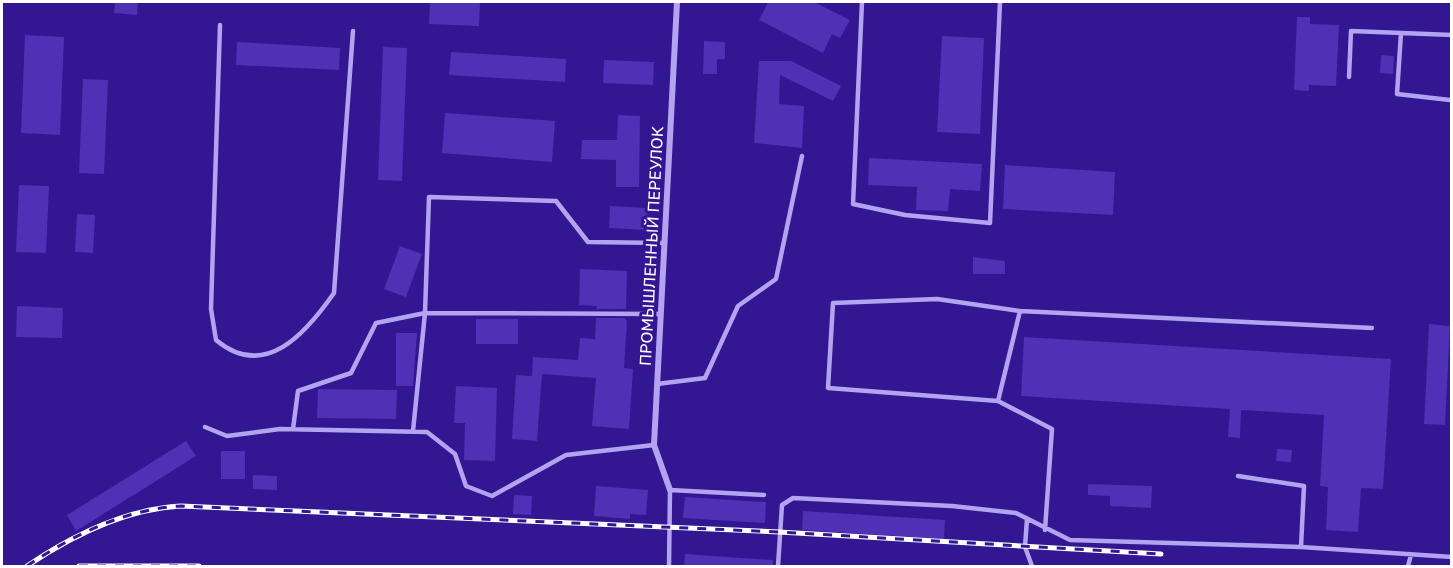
<svg xmlns="http://www.w3.org/2000/svg" width="1453" height="568" viewBox="0 0 1453 568" font-family="'Golos Text',sans-serif">
<rect width="100%" height="100%" fill="#331691"/>
<path fill="#4e31b5" d="M115,2H138L137,15L114,13Z
M430,2H480L479,26L429,24Z
M768,2H814L850,20L840,38L832,34L823,53L759,20Z
M1297,17H1310V24L1339,25L1336,86L1309,85V91L1294,90Z
M25,35L64,37L60,135L21,133Z
M942,36L984,38L980,134L937,132Z
M704,41L725,42V59H717V74H703Z
M237,42L340,48L339,70L236,65Z
M383,47L407,48L402,181L378,180Z
M451,52L566,59L565,82L449,75Z
M1381,55L1394,56L1393,74L1380,73Z
M604,60L654,62L653,85L603,83Z
M759,61H791L841,86L833,101L780,75L779,104L804,106L802,148L754,143Z
M83,79L108,80L104,174L79,173Z
M445,113L555,121L552,162L442,153Z
M618,115L640,116L639,187H616V160L581,159L582,140H617Z
M869,158L982,164L980,191L950,189L948,211L916,210L917,187L868,185Z
M1005,165L1115,172L1113,215L1003,209Z
M19,185L49,186L46,253L16,252Z
M610,206L648,208L647,230L609,228Z
M77,214L95,215L93,253L75,252Z
M400,246L422,254L406,297L384,289Z
M973,257L1005,261V274H973Z
M580,269L627,271L626,309H596L597,306L579,305Z
M17,306L63,308L62,338L16,337Z
M596,318H625L627,321L624,368L633,369L629,429L592,426L596,378L542,374L537,441L512,439L516,375L532,376L533,357L578,360L580,338L595,339Z
M476,319H518V344H476Z
M1429,324L1450,326L1445,425L1424,424Z
M396,333H417L413,386H396Z
M1024,337L1391,359L1383,489L1361,488L1358,532L1326,530L1328,487L1320,486L1324,415L1241,410L1240,438L1228,437L1230,409L1021,396Z
M456,386L497,388L495,461L464,460L465,423H454Z
M318,389L397,390L396,419L317,418Z
M186,441L196,456L76,531L67,515Z
M1277,449L1292,450L1291,462L1276,461Z
M221,451H245V479H221Z
M253,475L277,476V490L253,489Z
M1088,484L1152,486L1151,508L1110,506V496L1088,495Z
M596,486L648,490L646,515L630,514V519L594,516Z
M514,495L532,496L531,515L513,514Z
M685,497L766,502L765,523L683,518Z
M803,511L945,520L944,539L802,530Z
M685,554L773,560V567H684Z"/>
<g fill="none" stroke-linecap="round" stroke-linejoin="round">
<path stroke="#b4a3f0" stroke-width="4.5" d="M862,2L853,204L905,215L990,223L1000,2
M220,25L211,309L216,340C265,381 306,333 334,293L353,31
M1401,33L1397,94L1450,100
M1349,77L1351,31L1452,35
M657,384L705,378L738,306L776,279L802,156
M998,401L828,388L833,303L937,299L1020,311
M205,427L227,436L280,429L427,432L455,454L466,486L492,496L566,455L654,445
M293,429L298,391L351,373L376,323L425,313L661,314
M413,431L425,313L429,197L556,201L588,242L665,243
M1238,476L1304,486L1301,547
M1027,519L1025,547L1032,566
M1045,530L1052,429L998,401L1020,311L1372,328
M669,566L670,490L764,495
M778,566L782,505L793,498L952,506L1016,513L1070,540L1301,547L1452,557
M1408,566L1411,555"/>
<path stroke="#b4a3f0" stroke-width="6" d="M670,490L654,445L677,2"/>
<defs>
<path id="rail" d="M27,566C73,535 125,509 181,506L779,532L1161,554
M79,566H199"/>
</defs>
<use href="#rail" stroke="#fff" stroke-width="5"/>
<use href="#rail" stroke="#331691" stroke-width="3" stroke-dasharray="9" stroke-linecap="butt"/>
</g>
<g text-anchor="middle" dominant-baseline="central" stroke-width="6" stroke-linejoin="round" paint-order="stroke">
<g font-size="16" fill="#fff" stroke="#331691">
<text transform="translate(651 246) rotate(-87)">ПРОМЫШЛЕННЫЙ ПЕРЕУЛОК</text>
</g>
</g>
<rect width="1453" height="568" fill="none" stroke="#ffffff" stroke-width="6"/>
</svg>
